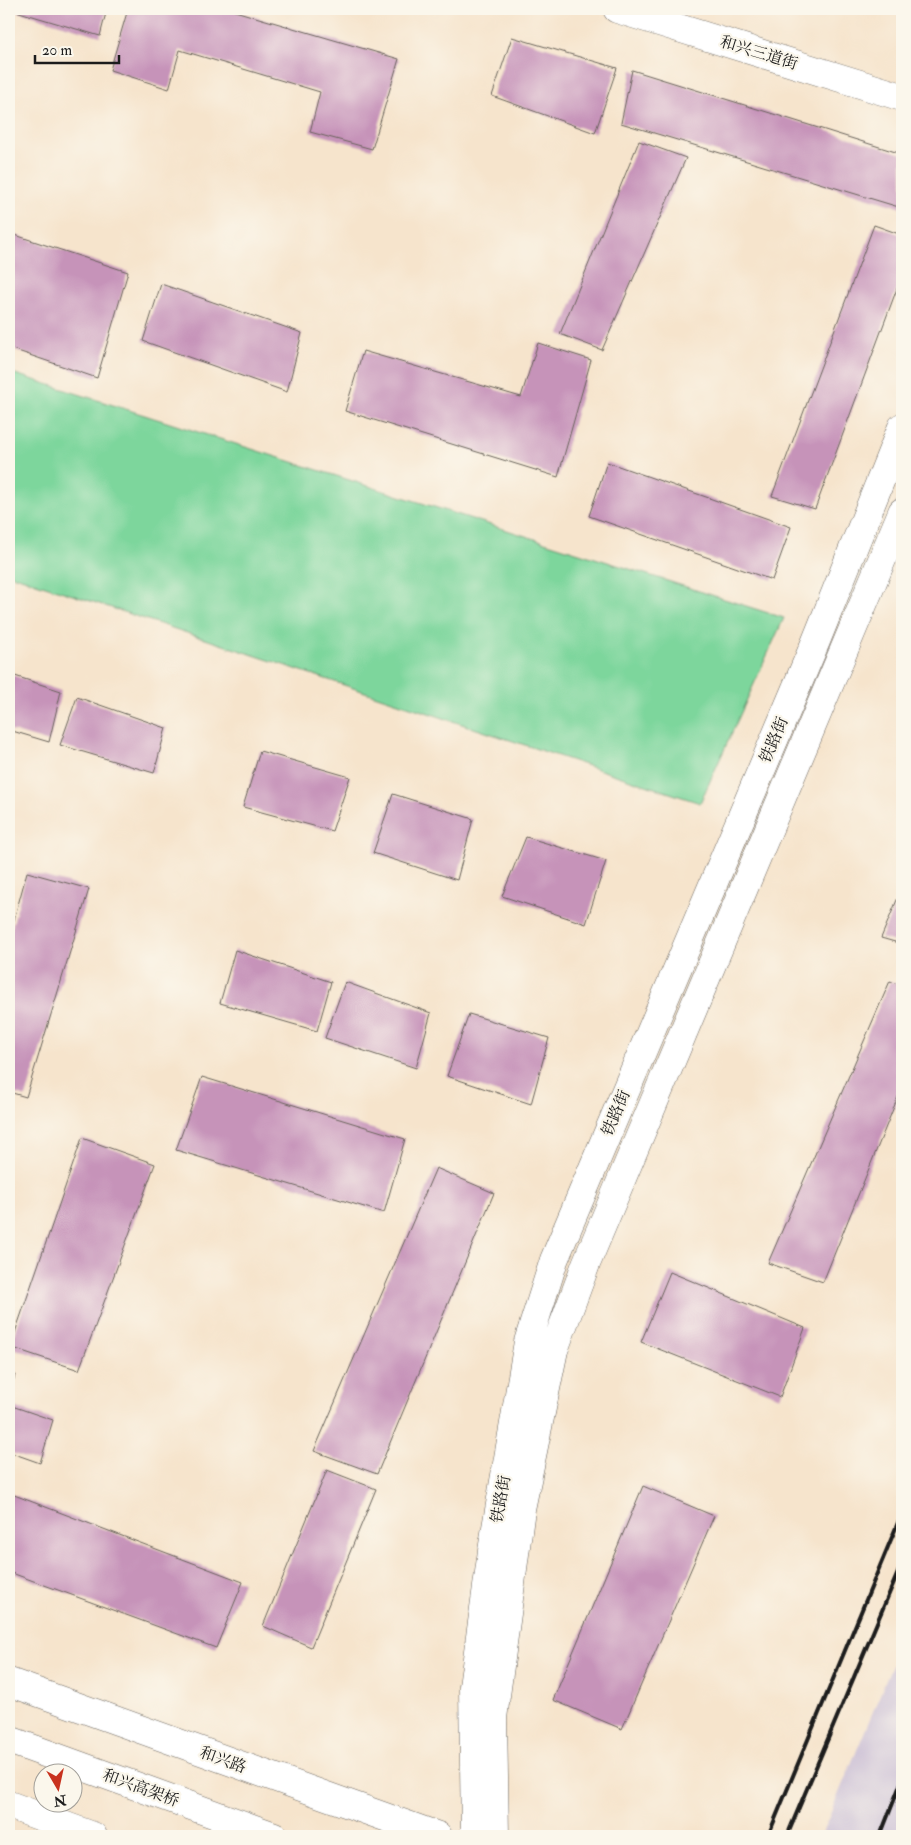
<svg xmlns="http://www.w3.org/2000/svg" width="911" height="1845" viewBox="0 0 911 1845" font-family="'IM FELL Double Pica','Noto Serif SC',serif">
<rect width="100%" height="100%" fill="#fbf7ec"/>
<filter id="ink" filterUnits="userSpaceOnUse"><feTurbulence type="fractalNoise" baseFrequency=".02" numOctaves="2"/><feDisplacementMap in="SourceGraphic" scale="10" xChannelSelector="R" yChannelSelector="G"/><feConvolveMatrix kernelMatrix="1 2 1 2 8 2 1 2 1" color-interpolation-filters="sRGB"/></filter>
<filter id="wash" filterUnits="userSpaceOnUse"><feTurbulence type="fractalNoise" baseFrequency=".0096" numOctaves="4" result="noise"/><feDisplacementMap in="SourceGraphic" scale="20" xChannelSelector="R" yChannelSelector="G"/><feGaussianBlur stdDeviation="1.12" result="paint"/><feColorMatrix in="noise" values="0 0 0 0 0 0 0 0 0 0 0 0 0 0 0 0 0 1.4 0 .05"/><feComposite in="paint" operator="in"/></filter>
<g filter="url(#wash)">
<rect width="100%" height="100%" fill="#f6e4cc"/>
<path fill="#cbbfd5" d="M902,1642V1836H821Z"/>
<path fill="#7dd69c" stroke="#4c795c" d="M9,372L784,618L700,803L9,574Z"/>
<g id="blocks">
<path fill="#c693b9" d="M9,9H107L100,36Z
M128,9H228L399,59L372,149L310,132L320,92L180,50L169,89L110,70Z
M512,37L617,68L595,133L492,96Z
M632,70L902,154V208L621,123Z
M639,141L686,158L602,350L560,334Z
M874,225L902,235V275L815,509L772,496Z
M9,233L128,272L97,378L9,348Z
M161,284L302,333L287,392L143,341Z
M538,343L591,360L558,477L345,411L363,351L521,397Z
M607,462L791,527L772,580L589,516Z
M9,674L61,691L49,742L9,730Z
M77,697L166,728L154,773L60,745Z
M260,751L350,777L332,831L243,807Z
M393,794L473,819L457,880L373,853Z
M526,837L606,861L586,924L502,896Z
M27,872L89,889L26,1097L9,1092V938Z
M902,888V944L881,938Z
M235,950L331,982L317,1031L220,1003Z
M890,981L902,986V1087L823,1282L768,1263Z
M345,982L431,1013L416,1068L325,1038Z
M469,1014L549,1038L531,1104L447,1076Z
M202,1077L405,1139L384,1213L176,1150Z
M82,1138L155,1164L79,1370L10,1347Z
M436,1168L494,1193L377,1474L314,1451Z
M670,1272L805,1328L780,1397L641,1342Z
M9,1373L15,1375L9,1397Z
M9,1405L53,1420L40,1463L9,1452Z
M327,1470L376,1489L311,1647L263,1626Z
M643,1486L714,1516L622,1729L553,1700Z
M9,1493L243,1582L216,1648L9,1572Z"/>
</g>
</g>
<g filter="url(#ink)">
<use href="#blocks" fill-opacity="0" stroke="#68625a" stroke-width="1"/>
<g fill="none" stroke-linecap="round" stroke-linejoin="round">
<defs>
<path id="secondary" d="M617,9L902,97
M475,1836L473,1687L492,1551L528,1342L554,1260L816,641L902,427
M495,1836L493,1718L521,1509L554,1350L586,1264L902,512"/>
<path id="highway" d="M9,1682L438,1836
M9,1740L274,1836
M9,1805L93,1836"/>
</defs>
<use href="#secondary" stroke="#68625a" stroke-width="29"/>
<use href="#highway" stroke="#68625a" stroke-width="29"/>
<use href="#secondary" stroke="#fff" stroke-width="28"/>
<use href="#highway" stroke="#fff" stroke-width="28"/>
<path stroke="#1c1c1c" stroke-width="4" d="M768,1836L902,1513
M787,1836L902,1563
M880,1836L902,1780"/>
</g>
</g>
<g text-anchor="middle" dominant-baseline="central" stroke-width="4.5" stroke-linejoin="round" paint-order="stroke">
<g font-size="16" fill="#1c1c1c" stroke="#fbf7ec">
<text transform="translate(759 53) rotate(17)">和兴三道街</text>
<text transform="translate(774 740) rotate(-67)">铁路街</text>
<text transform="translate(616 1113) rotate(-67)">铁路街</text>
<text transform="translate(501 1499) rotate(-80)">铁路街</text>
<text transform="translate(223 1760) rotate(20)">和兴路</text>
<text transform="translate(141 1788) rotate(20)">和兴高架桥</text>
</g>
</g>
<rect width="911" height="1845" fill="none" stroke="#fbf7ec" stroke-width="30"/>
<g transform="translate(58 1788) rotate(171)"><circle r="24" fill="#fbf7ec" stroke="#a29f99"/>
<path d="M0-4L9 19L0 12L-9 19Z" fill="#c8321e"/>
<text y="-8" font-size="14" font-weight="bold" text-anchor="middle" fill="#1c1c1c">N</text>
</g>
<path d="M35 55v8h84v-8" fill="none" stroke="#1c1c1c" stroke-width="2.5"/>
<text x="42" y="55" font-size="15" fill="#1c1c1c" stroke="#fbf7ec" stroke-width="4" paint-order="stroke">20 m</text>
</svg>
